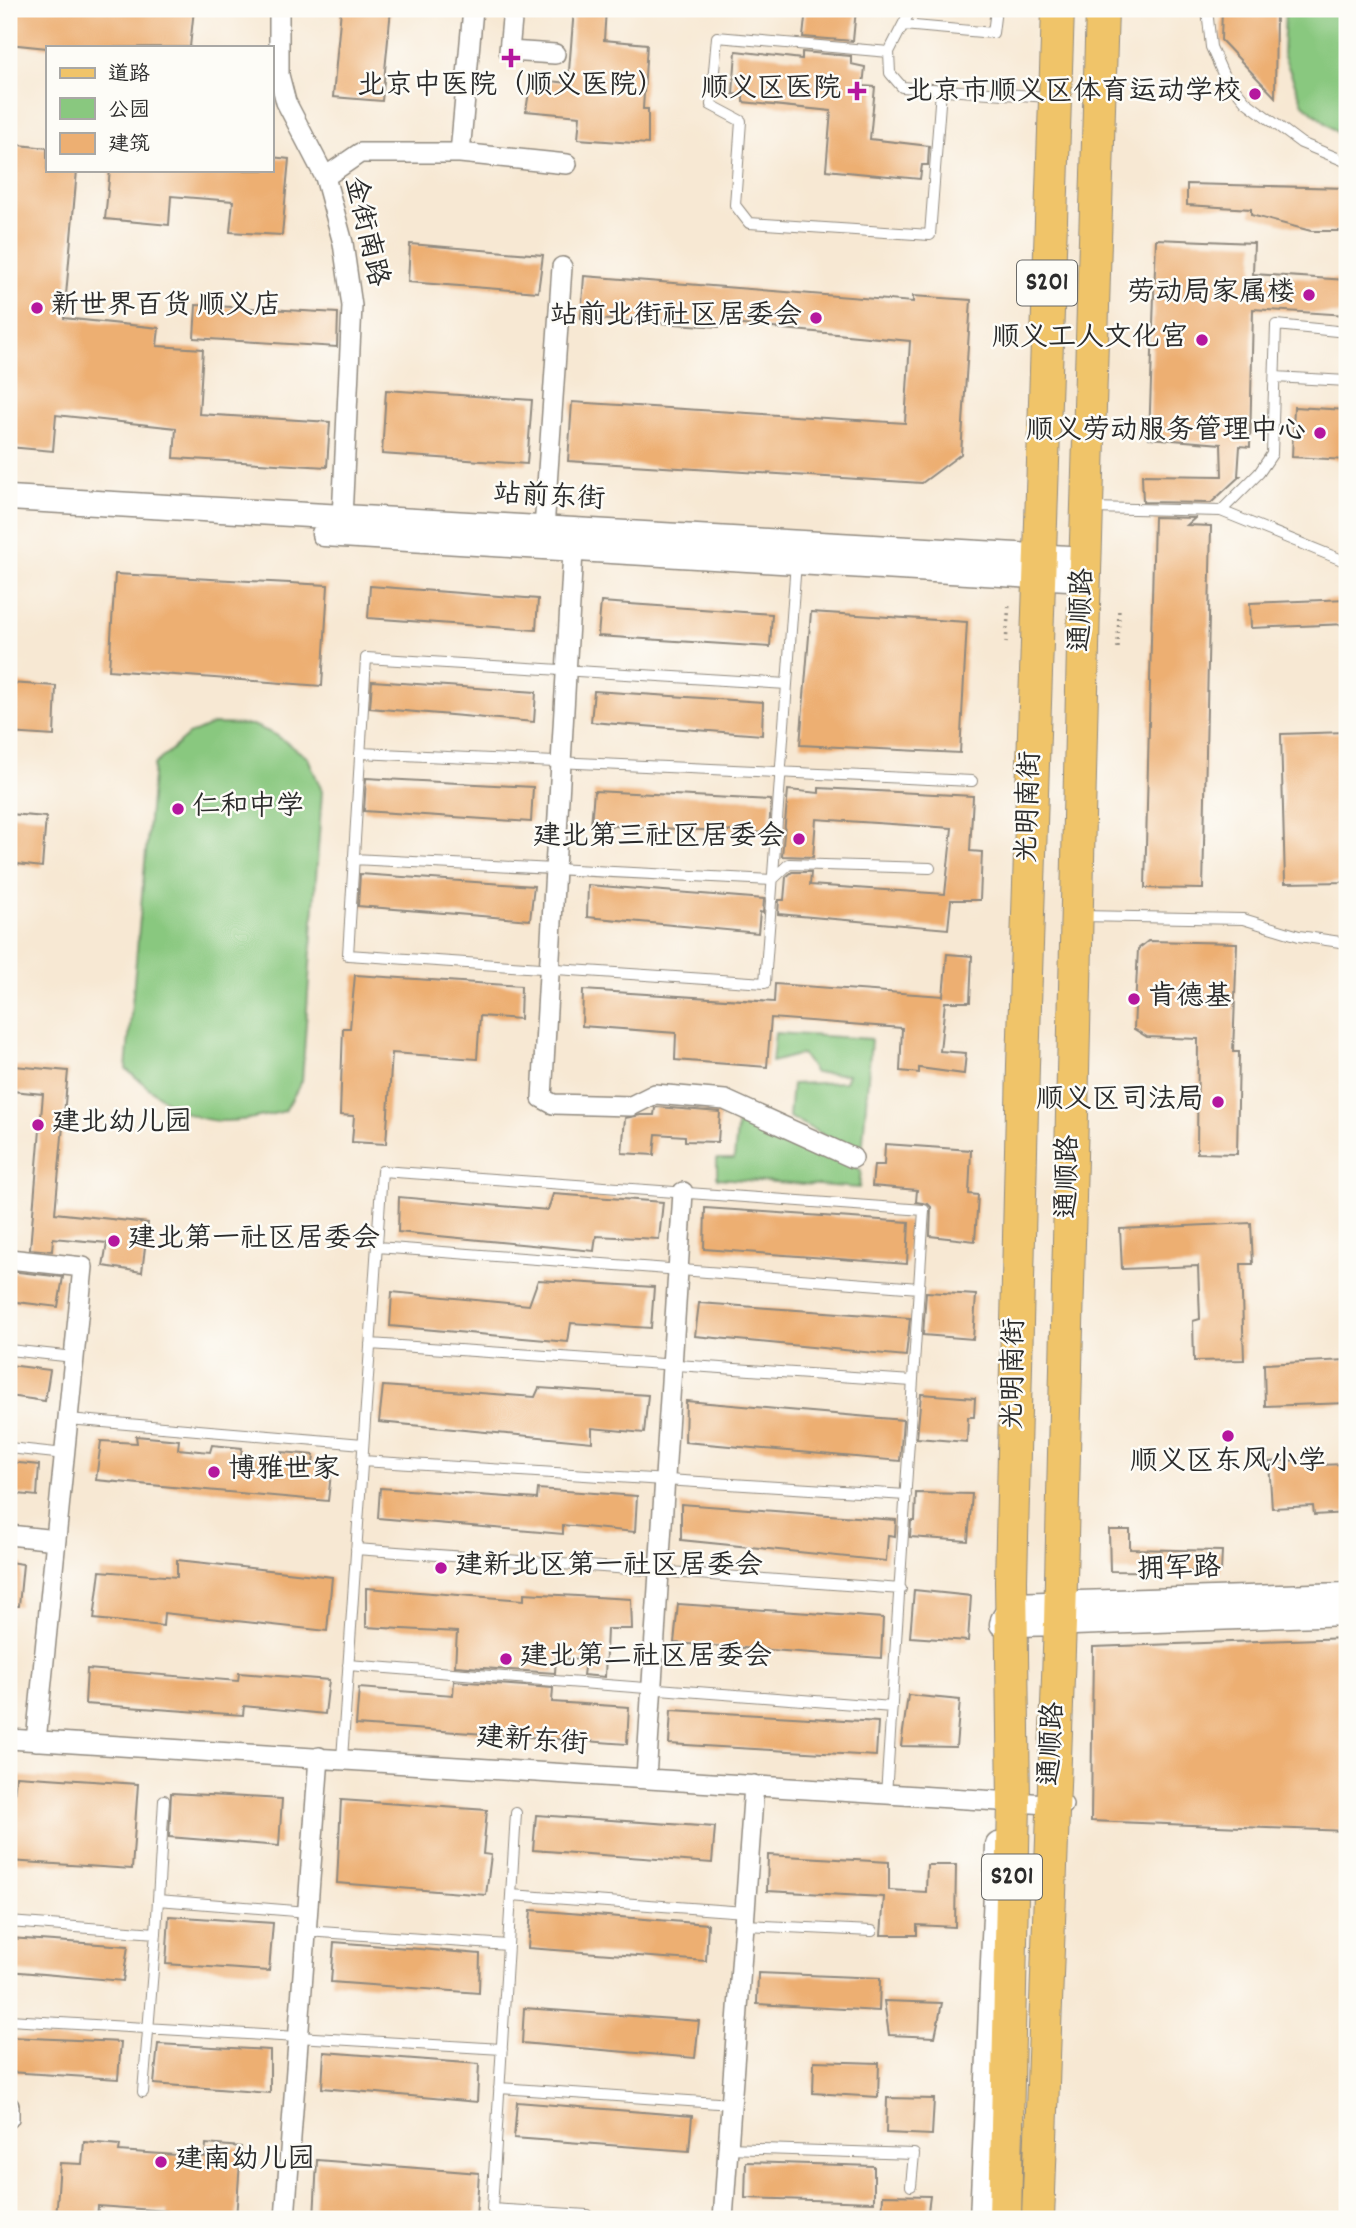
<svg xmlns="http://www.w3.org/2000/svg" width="1356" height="2228" viewBox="0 0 1356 2228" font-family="Dekko,'LXGW WenKai TC',sans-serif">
<rect width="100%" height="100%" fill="#fdfcf7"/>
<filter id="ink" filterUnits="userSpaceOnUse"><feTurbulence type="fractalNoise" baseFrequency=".0143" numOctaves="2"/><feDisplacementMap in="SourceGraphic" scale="14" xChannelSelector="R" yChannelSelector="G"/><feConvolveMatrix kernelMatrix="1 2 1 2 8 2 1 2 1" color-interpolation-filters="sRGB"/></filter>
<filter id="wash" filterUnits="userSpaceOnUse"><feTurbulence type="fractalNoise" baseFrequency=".00686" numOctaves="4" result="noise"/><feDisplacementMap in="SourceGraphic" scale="28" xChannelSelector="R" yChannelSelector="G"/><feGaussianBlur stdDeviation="1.57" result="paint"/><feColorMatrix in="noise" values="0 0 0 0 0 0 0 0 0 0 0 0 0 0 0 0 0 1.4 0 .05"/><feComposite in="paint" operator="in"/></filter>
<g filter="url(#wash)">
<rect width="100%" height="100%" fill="#f7e8d3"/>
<path fill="#89c87f" stroke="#5a7a55" stroke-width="2" d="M1285,9H1347V141L1303,104L1283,54Z
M213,724L253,725L276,735L308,758L322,791L302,1081L285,1111C205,1132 187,1121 126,1069L154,765L188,735Z
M775,1033L871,1039L862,1155L789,1117L792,1084L845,1082L848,1074L815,1073L802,1054L772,1062Z
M738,1119L778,1129L861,1170L859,1188L717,1178V1159H734Z"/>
<g id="blocks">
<path fill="#edaf72" d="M9,9H194L190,47L47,48L9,44Z
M341,9H391L382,101L333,97Z
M574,9H606L604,40L647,44L643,109H648V144L578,139L580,116L526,111L531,79L568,83Z
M806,9H856L853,41L803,37Z
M1222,9H1276L1275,97L1221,40Z
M736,51L802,59V52L851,56V64L865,67L863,86L875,87L870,139L929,146L928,165H922L920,179L826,170L831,111L743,102V95L733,94Z
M9,144L47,148V170H77L64,318L159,328L157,346L203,349L199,414L330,422L327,467L174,458L176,428L56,415L53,451L9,447Z
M271,157L289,159L282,235L230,232L233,201L171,196L169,225L105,219L110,170H271Z
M1187,184L1347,188V231H1311L1251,215V209L1187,205Z
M1156,239L1254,243L1253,274L1347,280V315L1253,309L1250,447L1240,446L1238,476H1240L1211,503L1143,502L1142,475L1222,476L1221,444L1149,438Z
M410,244L543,255L538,292L408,282Z
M584,276L913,302V296L971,300L961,454L922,483L568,461L572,402L905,423L910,341L721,323L720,327L581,318Z
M196,305L338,313L337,347L194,338Z
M386,390L532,400L527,464L382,454Z
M1294,407L1347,410V460L1292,457Z
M1154,517L1195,518L1187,525L1211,526L1203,889L1145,888Z
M115,574L328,585L322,686L109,670Z
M370,586L538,599L536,630L368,618Z
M1347,599V624L1251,628L1250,603Z
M601,602L772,614L770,647L598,636Z
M811,612L967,622L960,753L800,745Z
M372,681L536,692L534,722L370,708Z
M9,683L56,686L54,736L9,733Z
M594,691L763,702L762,735L591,722Z
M1347,732V882L1285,883L1281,734Z
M366,778L533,787L531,822L364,811Z
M819,788L973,796L970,851L982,852L980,900H951L948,929L778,914L779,900H784L786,877L792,872H811L810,885L945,894L952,828L816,819L813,857L782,856L788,790L819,793Z
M594,791L771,800L769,833L591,825Z
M9,814L46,817L42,867L9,863Z
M360,874L534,886L530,920L358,906Z
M588,885L764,899L763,913L760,912L758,933L587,917Z
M1148,941L1237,943L1233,1052H1239L1237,1154L1197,1153L1198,1039L1147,1037L1134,1029L1138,949Z
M947,954L972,956L970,1002H945L940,1051L966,1053L964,1074L919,1068V1073L900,1071L902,1028L771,1018L767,1067L675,1060L676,1033L582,1026L583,990L774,1002L775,984L943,996Z
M355,975L521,986L520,1019L480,1016L477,1059L392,1053L386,1144L352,1142L354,1116L340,1115L343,1028H350Z
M14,1066L68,1071L55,1213L148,1223L142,1272L103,1266L107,1243L53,1238L52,1251L30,1249L43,1094L12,1091Z
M657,1107L720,1112L718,1142L685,1141V1136L656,1134L654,1155L622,1153L625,1118L641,1115H654L655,1108Z
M885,1144L971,1150L969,1194L978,1195L975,1241L930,1236L931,1207L928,1204L916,1202L917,1190L872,1186L874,1165H884Z
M553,1194L663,1202L659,1239L596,1236L594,1251L398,1232L399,1197L548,1210Z
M705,1208L909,1222L907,1264L704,1249Z
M1251,1223L1253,1264H1241L1244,1360L1194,1361L1193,1321L1200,1319L1198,1266L1122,1269L1120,1229Z
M9,1271L63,1277L58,1307L9,1301Z
M538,1280L654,1287L651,1328L571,1323L568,1342L390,1326L392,1292L529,1305Z
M926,1292L976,1295L973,1339L923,1335Z
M699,1303L910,1318L906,1356L695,1336Z
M1347,1360V1403L1265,1406L1264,1364Z
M9,1365L50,1370L45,1401L9,1396Z
M383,1386L535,1397L539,1388L648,1395L644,1433L592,1428V1442L379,1422Z
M921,1394L975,1398L974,1417H968L967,1442L917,1438Z
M686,1401L903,1420L900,1461L685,1442Z
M136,1436L179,1440L178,1449L210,1452L212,1445L242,1448L241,1455L281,1459L282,1452L314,1455L313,1463L332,1464L328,1501L96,1480L101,1441L137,1443Z
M1315,1459L1317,1465L1347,1464V1513L1314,1515L1313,1506L1272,1508L1269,1462Z
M9,1462L39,1465L37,1496L9,1493Z
M380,1488L537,1499L538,1489L637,1496L635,1532L563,1525V1534L378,1518Z
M916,1493L972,1494L968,1541L910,1537L911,1521H915Z
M681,1504L896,1520L895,1536L888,1535L886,1561L681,1540Z
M1109,1530H1130V1549L1222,1551L1221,1572L1110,1571Z
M177,1560L332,1577L327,1631L164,1613L163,1626L94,1619L100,1571L177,1577Z
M9,1562L23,1564L19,1606H9Z
M366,1588L524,1600V1593L631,1599L632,1629H607L605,1677L583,1675L585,1660L556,1658L555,1673L455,1666L457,1632L366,1627Z
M914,1590L971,1596L968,1641L910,1637Z
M678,1604L883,1618L881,1658L674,1643Z
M1347,1638V1831L1091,1821L1093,1647Z
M87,1669L238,1681L239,1673L329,1680L325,1714L244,1706L243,1715L85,1704Z
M454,1681L553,1688L552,1702L629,1707L627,1744L356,1725L359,1688L453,1695Z
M908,1695L960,1700L956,1747L901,1746Z
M671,1710L878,1722L876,1756L669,1744Z
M16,1776L138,1784L132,1869L9,1861V1827H11Z
M171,1793L282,1799L279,1846L169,1837Z
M341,1800L487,1810L483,1854L491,1855L486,1895L337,1883Z
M536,1815L715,1827L712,1863L533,1850Z
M768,1855L889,1862V1890L926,1892L927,1865H956L955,1927L917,1925V1935H881L884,1897L767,1891Z
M531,1910L708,1924L706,1961L528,1948Z
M169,1916L273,1923L269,1971L166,1964Z
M9,1938L128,1946L123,1981L9,1971Z
M334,1942L480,1954L479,1993L331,1982Z
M758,1973L880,1978L879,2011L757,2004Z
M884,2001L942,2003L935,2037L889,2035Z
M524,2008L699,2021L695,2058L522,2043Z
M9,2037L121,2042L118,2079L9,2072Z
M158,2044L270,2050V2093L154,2084Z
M324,2052L479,2064L477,2102L322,2088Z
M814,2061L879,2063L878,2097L813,2093Z
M887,2098L934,2099L932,2135L886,2133Z
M517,2102L692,2116L689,2151L514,2138Z
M84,2142L120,2145L119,2151L205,2157L206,2144L241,2147L236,2219H167V2211L98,2206L97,2219H56L60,2163L82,2164Z
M317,2160L479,2173L476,2219H314Z
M746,2162L874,2166V2202L745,2198Z
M883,2195L930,2196L927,2219H882Z"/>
</g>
</g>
<g filter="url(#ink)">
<use href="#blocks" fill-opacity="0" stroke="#918a7f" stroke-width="2"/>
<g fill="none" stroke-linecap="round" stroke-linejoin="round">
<defs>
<path id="service" d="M911,9L889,52L890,73L902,87L1049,97
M1207,9L1211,47L1223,74L1246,102L1301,143L1347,162
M903,25L993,33L996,9
M889,52L717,37L711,105L741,121L735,205L749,223L930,235L941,90
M1275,377L1347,381
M1091,508L1221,511L1259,473L1272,454L1276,325L1347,332
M1221,511L1347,562
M787,684L366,658L348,955L765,983L796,562
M360,753L972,781
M353,859L772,880L789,864L930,868
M1080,916L1243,919L1299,936L1347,943
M377,1247L919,1288
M370,1344L912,1381
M9,1350L74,1357
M68,1419L363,1444
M9,1448L65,1454
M362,1461L906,1495
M356,1549L901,1589
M348,1665L892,1707
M342,1759L382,1171L924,1210L886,1795
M516,1813L492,2209L587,2215L586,2219
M511,1895L745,1912
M158,1900L308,1912
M9,1922L156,1933
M744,1925L872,1931
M306,1931L508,1945
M9,2020L502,2049
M499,2088L732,2104
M143,2092L156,1933L164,1800
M728,2148L914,2154L911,2186"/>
<path id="minor" d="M279,9V75L286,102L325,177L343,243L352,306L342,518
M513,9L509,51L555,54
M460,153L473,9
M325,177L360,153H460L567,164
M544,529L562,267
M574,534L542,1098L553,1104L631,1106L655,1094L725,1100L853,1158
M9,1259L83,1267L36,1741
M9,1535L56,1540
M9,1739L1063,1805
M646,1778L683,1192
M9,2106V2118
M285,2219L319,1757
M723,2219L754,1785"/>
<path id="tertiary" d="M9,498L1086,559
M324,534L1085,579
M1003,1620L1012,1605L1347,1595
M1002,1624L1074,1623L1347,1613
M982,2219L998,1845"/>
<path id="primary" d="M1005,2219L1014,1802L1011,1581L1023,1065L1058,9
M1038,2219L1060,1623L1084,605L1102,9"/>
</defs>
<use href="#service" stroke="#918a7f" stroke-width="12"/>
<use href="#minor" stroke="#918a7f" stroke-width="22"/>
<use href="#tertiary" stroke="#918a7f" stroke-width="27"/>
<use href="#primary" stroke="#918a7f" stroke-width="34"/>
<path stroke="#918a7f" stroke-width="3.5" stroke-dasharray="2 5" stroke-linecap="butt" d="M1006,643L1009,603
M1118,648L1119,607"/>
<use href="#service" stroke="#fff" stroke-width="10"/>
<use href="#minor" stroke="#fff" stroke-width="19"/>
<use href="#tertiary" stroke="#fff" stroke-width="24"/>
<use href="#primary" stroke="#f0c469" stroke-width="32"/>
</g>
</g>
<g fill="#b5179e" stroke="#fdfcf7" stroke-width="2.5">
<path d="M507.5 47.5h7v7h7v7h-7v7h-7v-7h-7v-7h7z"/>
<path d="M853.5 80.5h7v7h7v7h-7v7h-7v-7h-7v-7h7z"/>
<circle cx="1255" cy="94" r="7"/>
<circle cx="1309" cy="295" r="7"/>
<circle cx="37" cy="308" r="7"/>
<circle cx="816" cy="318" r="7"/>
<circle cx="1202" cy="340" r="7"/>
<circle cx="1320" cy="433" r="7"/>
<circle cx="178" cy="809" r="7"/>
<circle cx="799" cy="839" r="7"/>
<circle cx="1134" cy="999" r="7"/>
<circle cx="1218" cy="1102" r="7"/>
<circle cx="38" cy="1125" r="7"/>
<circle cx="114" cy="1241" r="7"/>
<circle cx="1228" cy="1436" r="7"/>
<circle cx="214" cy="1472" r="7"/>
<circle cx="441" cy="1568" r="7"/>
<circle cx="506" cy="1659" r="7"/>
<circle cx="161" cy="2162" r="7"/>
</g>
<g text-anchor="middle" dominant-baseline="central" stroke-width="5" stroke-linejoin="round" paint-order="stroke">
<g fill="#fdfcf7" stroke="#6a6a68" stroke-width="2">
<rect x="1017" y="260.5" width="60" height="45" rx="5"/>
<rect x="982" y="1854.5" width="60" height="45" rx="5"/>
</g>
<g font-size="26" font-weight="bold" fill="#2b2b2b">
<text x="1047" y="283">S201</text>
<text x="1012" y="1877">S201</text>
</g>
<g font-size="28" fill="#2b2b2b" stroke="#fdfcf7" text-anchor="start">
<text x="511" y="88" text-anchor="middle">北京中医院（顺义医院）</text>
<text x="841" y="91" text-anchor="end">顺义区医院</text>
<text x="1241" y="94" text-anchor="end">北京市顺义区体育运动学校</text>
<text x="1295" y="295" text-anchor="end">劳动局家属楼</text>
<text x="51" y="308">新世界百货 顺义店</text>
<text x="802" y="318" text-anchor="end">站前北街社区居委会</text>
<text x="1188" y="340" text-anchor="end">顺义工人文化宫</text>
<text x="1306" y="433" text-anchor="end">顺义劳动服务管理中心</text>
<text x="192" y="809">仁和中学</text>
<text x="785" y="839" text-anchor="end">建北第三社区居委会</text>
<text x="1148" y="999">肯德基</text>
<text x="1204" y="1102" text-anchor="end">顺义区司法局</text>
<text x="52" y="1125">建北幼儿园</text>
<text x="128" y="1241">建北第一社区居委会</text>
<text x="1228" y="1464" text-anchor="middle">顺义区东风小学</text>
<text x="228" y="1472">博雅世家</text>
<text x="455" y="1568">建新北区第一社区居委会</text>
<text x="520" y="1659">建北第二社区居委会</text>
<text x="175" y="2162">建南幼儿园</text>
</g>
<g font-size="28" fill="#2b2b2b" stroke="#fdfcf7">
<text transform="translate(364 232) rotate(77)">金街南路</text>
<text transform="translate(549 499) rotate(3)">站前东街</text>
<text transform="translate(1084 610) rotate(-88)">通顺路</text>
<text transform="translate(1031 807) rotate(-88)">光明南街</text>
<text transform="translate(1070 1177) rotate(-89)">通顺路</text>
<text transform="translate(1016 1374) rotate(-89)">光明南街</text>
<text transform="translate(1179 1571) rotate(-2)">拥军路</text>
<text transform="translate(532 1743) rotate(4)">建新东街</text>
<text transform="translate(1054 1744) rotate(-87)">通顺路</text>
</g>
</g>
<rect width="1356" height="2228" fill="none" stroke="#fdfcf7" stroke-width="35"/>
<rect x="46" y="46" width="228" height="126" fill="#fdfcf7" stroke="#a9a8a5" stroke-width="2"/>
<rect x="60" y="68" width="35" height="10" fill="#f0c469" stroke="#a9a8a5" stroke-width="2"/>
<text x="108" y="80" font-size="21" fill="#2b2b2b">道路</text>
<rect x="60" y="98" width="35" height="21" fill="#89c87f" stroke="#a9a8a5" stroke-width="2"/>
<text x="108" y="116" font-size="21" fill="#2b2b2b">公园</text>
<rect x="60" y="133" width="35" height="21" fill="#edaf72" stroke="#a9a8a5" stroke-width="2"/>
<text x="108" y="150" font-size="21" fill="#2b2b2b">建筑</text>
</svg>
